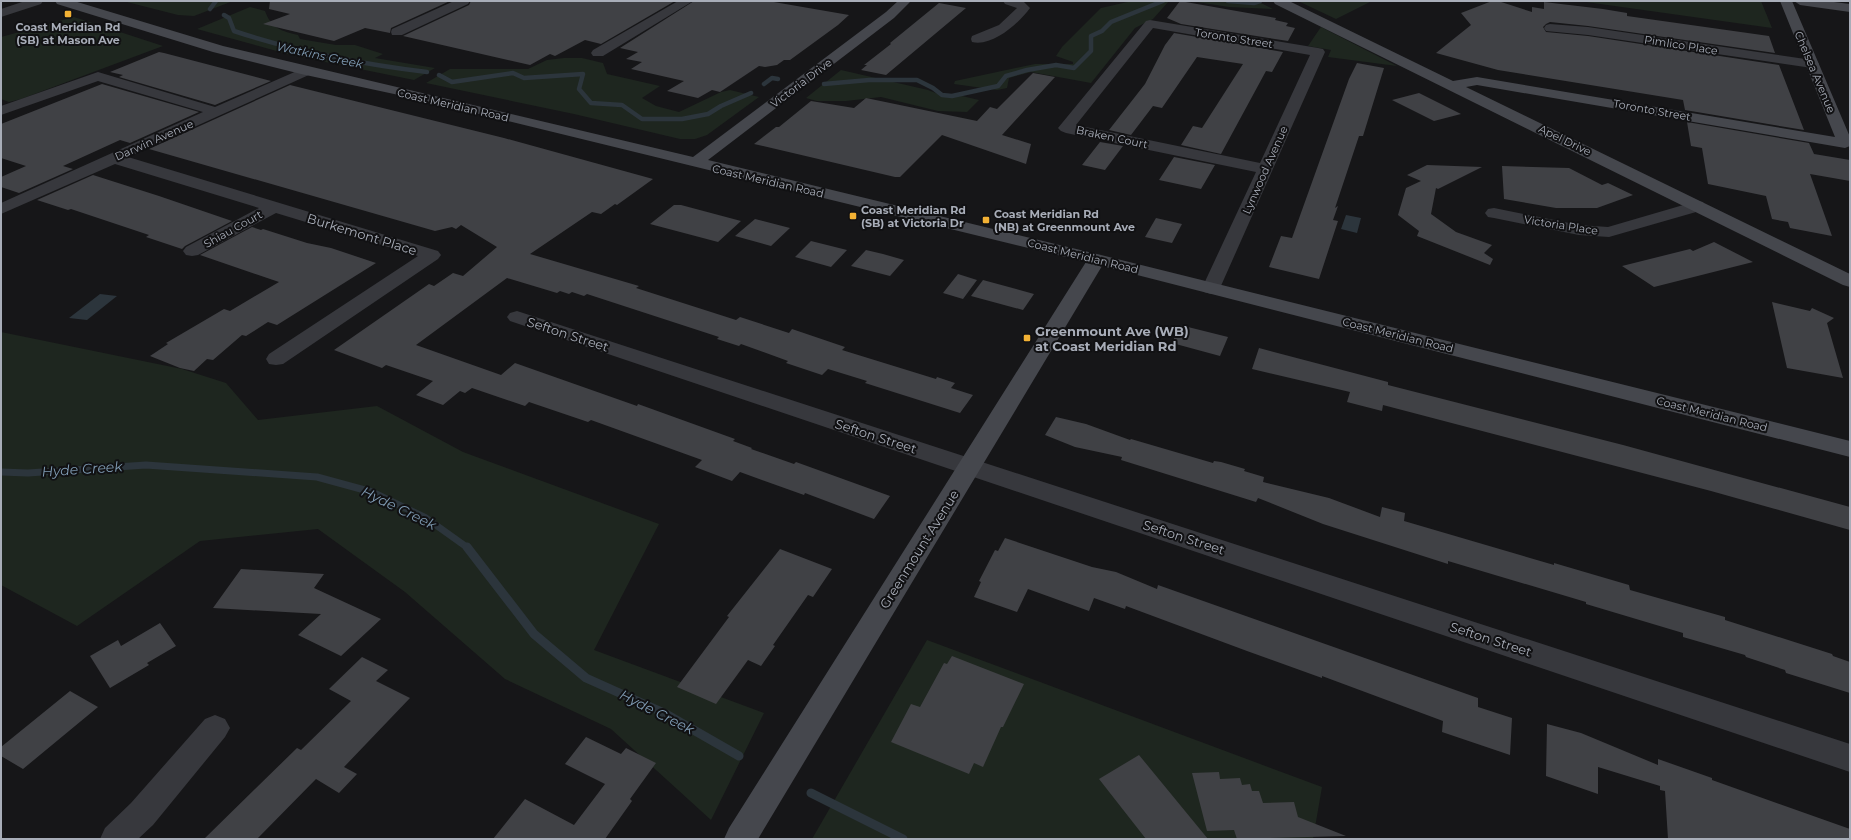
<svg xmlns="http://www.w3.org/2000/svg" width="1851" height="840" viewBox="0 0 1851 840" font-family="Montserrat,sans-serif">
<rect width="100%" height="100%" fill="#161618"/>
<path fill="#1e261f" d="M123,1H233L194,16L178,15Z
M1132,1H1169L1153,19L1135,28L1091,83L1031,72L1009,78L1007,88L997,90L954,84L955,81L1035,64H1073V62L1056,56L1062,47L1101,8Z
M1191,1H1257L1273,9L1229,7Z
M1298,1H1372L1336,19Z
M1579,1H1761L1772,28Z
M250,7L265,11C271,28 281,31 298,35L300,39L336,45H355L383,54L375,58L435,68L414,80L291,55L197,29Z
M74,17L163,46L21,99L9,102L1,99V37Z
M1321,27L1397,66L1328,57L1331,50L1308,46Z
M564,58H582L603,63L607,74L660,86L642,98L656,106L679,112L721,92L730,90L759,97L707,135L695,139H680L574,114L426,83L450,69H528L547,60Z
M841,70L928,90L946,97L962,96L979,100L967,112L938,111L881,97L846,101H817L806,98Z
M1,332L182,369L226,383L258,420L377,406L463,452L659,524L594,650L764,713L711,820L611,729L505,679L405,592L318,529L200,541L77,626L1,585Z
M927,640L1322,787L1313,839H812Z"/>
<path fill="#2c353c" d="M1346,215L1361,218L1357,233L1341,229Z
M100,294L117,296L87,320L69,318Z"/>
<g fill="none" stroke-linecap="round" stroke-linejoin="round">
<path stroke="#2c353c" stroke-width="4.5" d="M1228,1L1254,3L1260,1
M210,9L216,1
M224,15L229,18L234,31C297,52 361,64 427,72
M439,75L452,82L513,73L524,78L583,74L579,89L591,103L622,105L642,119H682L708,114L721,106L751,93
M764,84L772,78L778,79
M824,84L869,80H917L933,88L942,95L952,96L998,86L1006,76L1027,70L1056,65L1074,68L1091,51V36L1102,31L1111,22L1163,1"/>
<path stroke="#2c353c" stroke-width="7" d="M1,472L28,473L146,465L317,477L372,492L426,518L468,548"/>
<path stroke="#2c353c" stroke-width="9" d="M467,547L534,634L586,678L664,713L739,756
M811,793L903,839"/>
</g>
<path fill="#404145" d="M270,1H450L391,28L390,33L365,28L334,41L263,24L290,14L269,9Z
M471,1H675L601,44L585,40L555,56L550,54L530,65L403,36L469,5Z
M694,1H768L849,15L838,25L790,60H784L777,65L765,67L759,66L720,92L712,90L698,98L667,91L684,81L631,69L642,62L626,59L638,52L620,48Z
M1180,1L1276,18L1275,20L1288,23L1286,26L1295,28L1288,41L1181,24L1167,18Z
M1492,1H1498L1532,12V7L1544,9V2L1603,9L1627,13V16L1769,36L1775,53L1588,26L1550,22L1546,24L1543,27L1546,32L1588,36L1779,65L1804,130L1685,110L1683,100L1498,70L1436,53L1471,25L1461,13Z
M939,3L966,8L886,75L861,70L867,65H864L891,44L890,43Z
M1174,33L1283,52L1272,72L1266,71L1221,154L1181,145L1193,126L1202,128L1243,64L1197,57L1162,108L1153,106L1131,135L1109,130L1145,84L1165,45Z
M159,52L164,53L271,81L215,105L119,77L123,75L110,72Z
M1357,63L1384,68L1363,136H1359L1335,208L1338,206L1333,220L1338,221L1319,279L1269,267L1281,236L1292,238L1349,79Z
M1033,73L1055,77L1002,135L1031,144L1026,164L942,135L900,177H895L754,144L776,127H779L811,101L854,108L866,98L977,121L990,107L997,109Z
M102,84L199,112L130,143L120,140L63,166L73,169L19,193L1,187V177L26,166L1,158V124Z
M290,85L504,138L653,179L617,205L615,204L601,214L592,212L530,254L639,286L636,288L736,320L740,317L789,333L792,329L845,347L842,350L936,379L937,377L955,383L951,388L973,395L960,413L865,383L867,381L828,369L822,375L786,363L788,361L741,344L739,346L717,339L719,337L587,294L584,296L572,292L569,294L560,291L557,293L507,278L416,345L501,375L515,363L637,406L638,404L735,439L733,441L752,448L751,449L794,464L796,462L890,496L874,519L805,493L804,495L740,472L732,481L695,467L702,460L591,420L588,422L529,402L525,406L472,388L465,393L460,391L443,405L416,395L433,381L386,365L382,368L334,350L429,284L434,286L453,273L463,276L497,247L461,225L456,229L452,227L435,231L149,149Z
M1419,93L1461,114L1434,121L1392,100Z
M1687,122L1809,143L1814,154L1850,160V181L1810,174L1832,236L1790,228L1788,222L1772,219L1766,196L1708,184L1702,148L1691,146Z
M1100,142L1123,146L1105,170L1082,165Z
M1174,157L1215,165L1201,189L1159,180Z
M1427,165L1482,167L1438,189L1436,188L1431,214L1456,232L1492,245L1484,253L1493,259L1490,265L1417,236L1419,231L1398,215L1406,188L1421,181L1407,175Z
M1502,166L1569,168L1602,185L1608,183L1633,195L1597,208H1556L1504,199Z
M93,175L159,196L232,221L185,246L182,249L146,237L149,235L71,209L68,210L37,200Z
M674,205H681L741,221L718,242L650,224Z
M1156,218L1182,224L1172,243L1145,237Z
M755,219L790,228L771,246L735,236Z
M252,227L261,230L263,229L307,243L331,248L376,263L277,325L268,322L246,336L242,335L213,360L207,359L194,371L180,368L150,356L168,344L166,343L224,309L230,311L279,282L200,255Z
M811,241L847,250L831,267L795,257Z
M1714,242L1753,262L1654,287L1622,266L1690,249L1693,251Z
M866,250L883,254L904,260L890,276L851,266Z
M958,274L977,280L963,299L943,293Z
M983,280L1034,294L1023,310L971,296Z
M1772,302L1810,311L1812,308L1834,318L1827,323L1843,378L1787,368Z
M1180,325L1228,337L1220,356L1172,343Z
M1259,348L1388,382V385L1623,445L1850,507V530L1711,491L1383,405L1382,411L1347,402L1350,392L1252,369Z
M1056,417L1086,424L1130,440L1131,439L1213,463L1214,461L1221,462L1245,469L1244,471L1264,477L1263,482L1329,498L1380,517L1382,507L1405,513L1404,521L1554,565V563L1629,585L1630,590L1725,617V620L1832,654L1833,656L1850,662V693L1786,673L1785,670L1746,657L1745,655L1683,637V633L1586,604V602L1448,561V564L1323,524L1258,498L1256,502L1121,460L1122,457L1075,447L1045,435Z
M1005,538L1092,567L1116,572L1157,589L1158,585L1478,698V707L1512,718L1510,755L1442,732L1443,721L1322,676V678L1247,651L1126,606L1125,609L1094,598L1089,611L1028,589L1017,612L974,597L981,582L979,581L995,550L998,551Z
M780,549L832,569L813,597L808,595L773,645L775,646L761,666L748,660L716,704L677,687L729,617L727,616Z
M241,569L324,574L314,588L381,619L341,656L298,635L321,614L213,608Z
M160,623L176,646L147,663L149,665L110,688L90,656L118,640L121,646Z
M952,656L1024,684L1003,727H1001L983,767L974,763L969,774L891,742L911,704L920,707L944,663L947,664Z
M362,657L388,670L376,681L410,698L344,767L357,774L339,793L316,779L257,839H204L297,748L301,750L351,701L329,689Z
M70,691L98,707L23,769L1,756V747Z
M1547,724L1581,733L1658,765V759L1712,778V780L1850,829V839H1668L1665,791L1660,790V786L1598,767V794L1546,776Z
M586,737L621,754L626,748L656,763L630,799L632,801L605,839H493L525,799L574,825L605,784L565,764Z
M1139,755L1208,839H1146L1099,779Z
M1219,772L1220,779L1240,778L1242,785L1250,784L1252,791H1259L1263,803L1294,802L1298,817L1346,836L1237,839L1234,830L1207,831L1192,773Z"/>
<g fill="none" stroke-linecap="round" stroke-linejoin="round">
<path fill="#37383d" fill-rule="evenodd" d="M25,1H43L41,4L1,17V9Z
M454,1H470L468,4L402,35H392L391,32L392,29Z
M678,1H693L603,56H593L591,53L593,50Z
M1003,1H1023L1030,8C1019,23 993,47 972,42L971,39L972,36L999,25L1017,8L1005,4Z
M1150,20L1318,48L1323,49L1325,52L1220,288L1218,292L1211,294L1204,292L1202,288L1256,172L1066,133L1061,131L1058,128L1146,21ZM1153,28L1310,55L1260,163L1076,125Z
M1550,24L1588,27L1812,60L1817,61L1819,64L1817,67L1812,68L1588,35L1546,31L1544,28L1546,25Z
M306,67L311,68L313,71L311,74L128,157L438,251L441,255L438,259L283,364L276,365L269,364L266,359L269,354L418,256L276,213L198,255L192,256L186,255L183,251L186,247L259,208L115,164L1,214V203L203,112L98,81L1,115V106L98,72L215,107Z
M1697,201L1703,202L1705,206L1703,210L1609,237L1579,235L1494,218L1488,217L1485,213L1488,209L1494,208L1579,225L1608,227Z
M517,311L1850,744V772L510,321L507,317L510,313Z
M215,715L225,719L230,728L225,737L153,825L138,839H100L105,828L131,803L205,719Z"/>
<path fill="#45474d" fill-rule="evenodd" d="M55,1H74L223,46L693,157L886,12L898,1H911L894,18L708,160L1097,254L1850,441V457L1102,266L758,839H724L729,828L1086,262L422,100L301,74L213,52L57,4Z
M1273,1H1289L1453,81L1477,77L1835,137L1780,1H1792L1850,137V146L1845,148L1477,85L1466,87L1850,274V287L1843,285L1275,4Z
M1794,1H1826L1850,4V12L1800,5Z"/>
</g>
<g fill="#f2b134" stroke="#111113" stroke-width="1.5">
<rect x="64" y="10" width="8" height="8" rx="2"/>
<rect x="849" y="212" width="8" height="8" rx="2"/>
<rect x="982" y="216" width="8" height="8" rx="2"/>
<rect x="1023" y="334" width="8" height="8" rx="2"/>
</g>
<g text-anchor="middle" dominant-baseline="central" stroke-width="4" stroke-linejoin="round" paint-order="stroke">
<g font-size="11" font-weight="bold" fill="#a8adb8" stroke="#111113" text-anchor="start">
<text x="68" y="27" text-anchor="middle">Coast Meridian Rd<tspan x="68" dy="13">(SB) at Mason Ave</tspan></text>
<text x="861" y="210">Coast Meridian Rd<tspan x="861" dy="13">(SB) at Victoria Dr</tspan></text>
<text x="994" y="214">Coast Meridian Rd<tspan x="994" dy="13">(NB) at Greenmount Ave</tspan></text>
</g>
<g font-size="11" fill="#a8adb8" stroke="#111113">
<text transform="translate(1234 38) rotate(9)">Toronto Street</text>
<text transform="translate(1681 45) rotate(9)">Pimlico Place</text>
<text transform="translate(1815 72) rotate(67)">Chelsea Avenue</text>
<text transform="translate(801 83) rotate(-37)">Victoria Drive</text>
<text transform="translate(453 105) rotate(13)">Coast Meridian Road</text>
<text transform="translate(1652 110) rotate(10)">Toronto Street</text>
<text transform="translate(1112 137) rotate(12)">Braken Court</text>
<text transform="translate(154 140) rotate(-24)">Darwin Avenue</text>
<text transform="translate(1565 140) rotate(26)">Apel Drive</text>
<text transform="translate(1265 170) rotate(-66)">Lynwood Avenue</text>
<text transform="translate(768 181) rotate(13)">Coast Meridian Road</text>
<text transform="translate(1561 225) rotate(9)">Victoria Place</text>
<text transform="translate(233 229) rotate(-29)">Shiau Court</text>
<text transform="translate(1083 256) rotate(14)">Coast Meridian Road</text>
<text transform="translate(1398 335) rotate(14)">Coast Meridian Road</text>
<text transform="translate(1712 414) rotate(14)">Coast Meridian Road</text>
</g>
<g font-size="12" font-style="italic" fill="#7f9bb3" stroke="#111113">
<text transform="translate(320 55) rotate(12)">Watkins Creek</text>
</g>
<g font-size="13" fill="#a8adb8" stroke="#111113">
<text transform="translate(362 234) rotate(17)">Burkemont Place</text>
<text transform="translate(568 334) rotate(18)">Sefton Street</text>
<text transform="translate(876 436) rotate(18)">Sefton Street</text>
<text transform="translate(1184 537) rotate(18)">Sefton Street</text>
<text transform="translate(919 549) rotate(-58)">Greenmount Avenue</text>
<text transform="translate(1491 639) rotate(18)">Sefton Street</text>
</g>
<g font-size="13" font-weight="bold" fill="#a8adb8" stroke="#111113" text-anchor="start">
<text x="1035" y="331">Greenmount Ave (WB)<tspan x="1035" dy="15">at Coast Meridian Rd</tspan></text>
</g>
<g font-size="14" font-style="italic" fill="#7f9bb3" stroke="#111113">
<text transform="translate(82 469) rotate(-4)">Hyde Creek</text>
<text transform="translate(399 508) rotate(26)">Hyde Creek</text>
<text transform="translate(657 712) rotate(27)">Hyde Creek</text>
</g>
</g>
<rect width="1851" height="840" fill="none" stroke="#a8adb8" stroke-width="4"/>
</svg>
